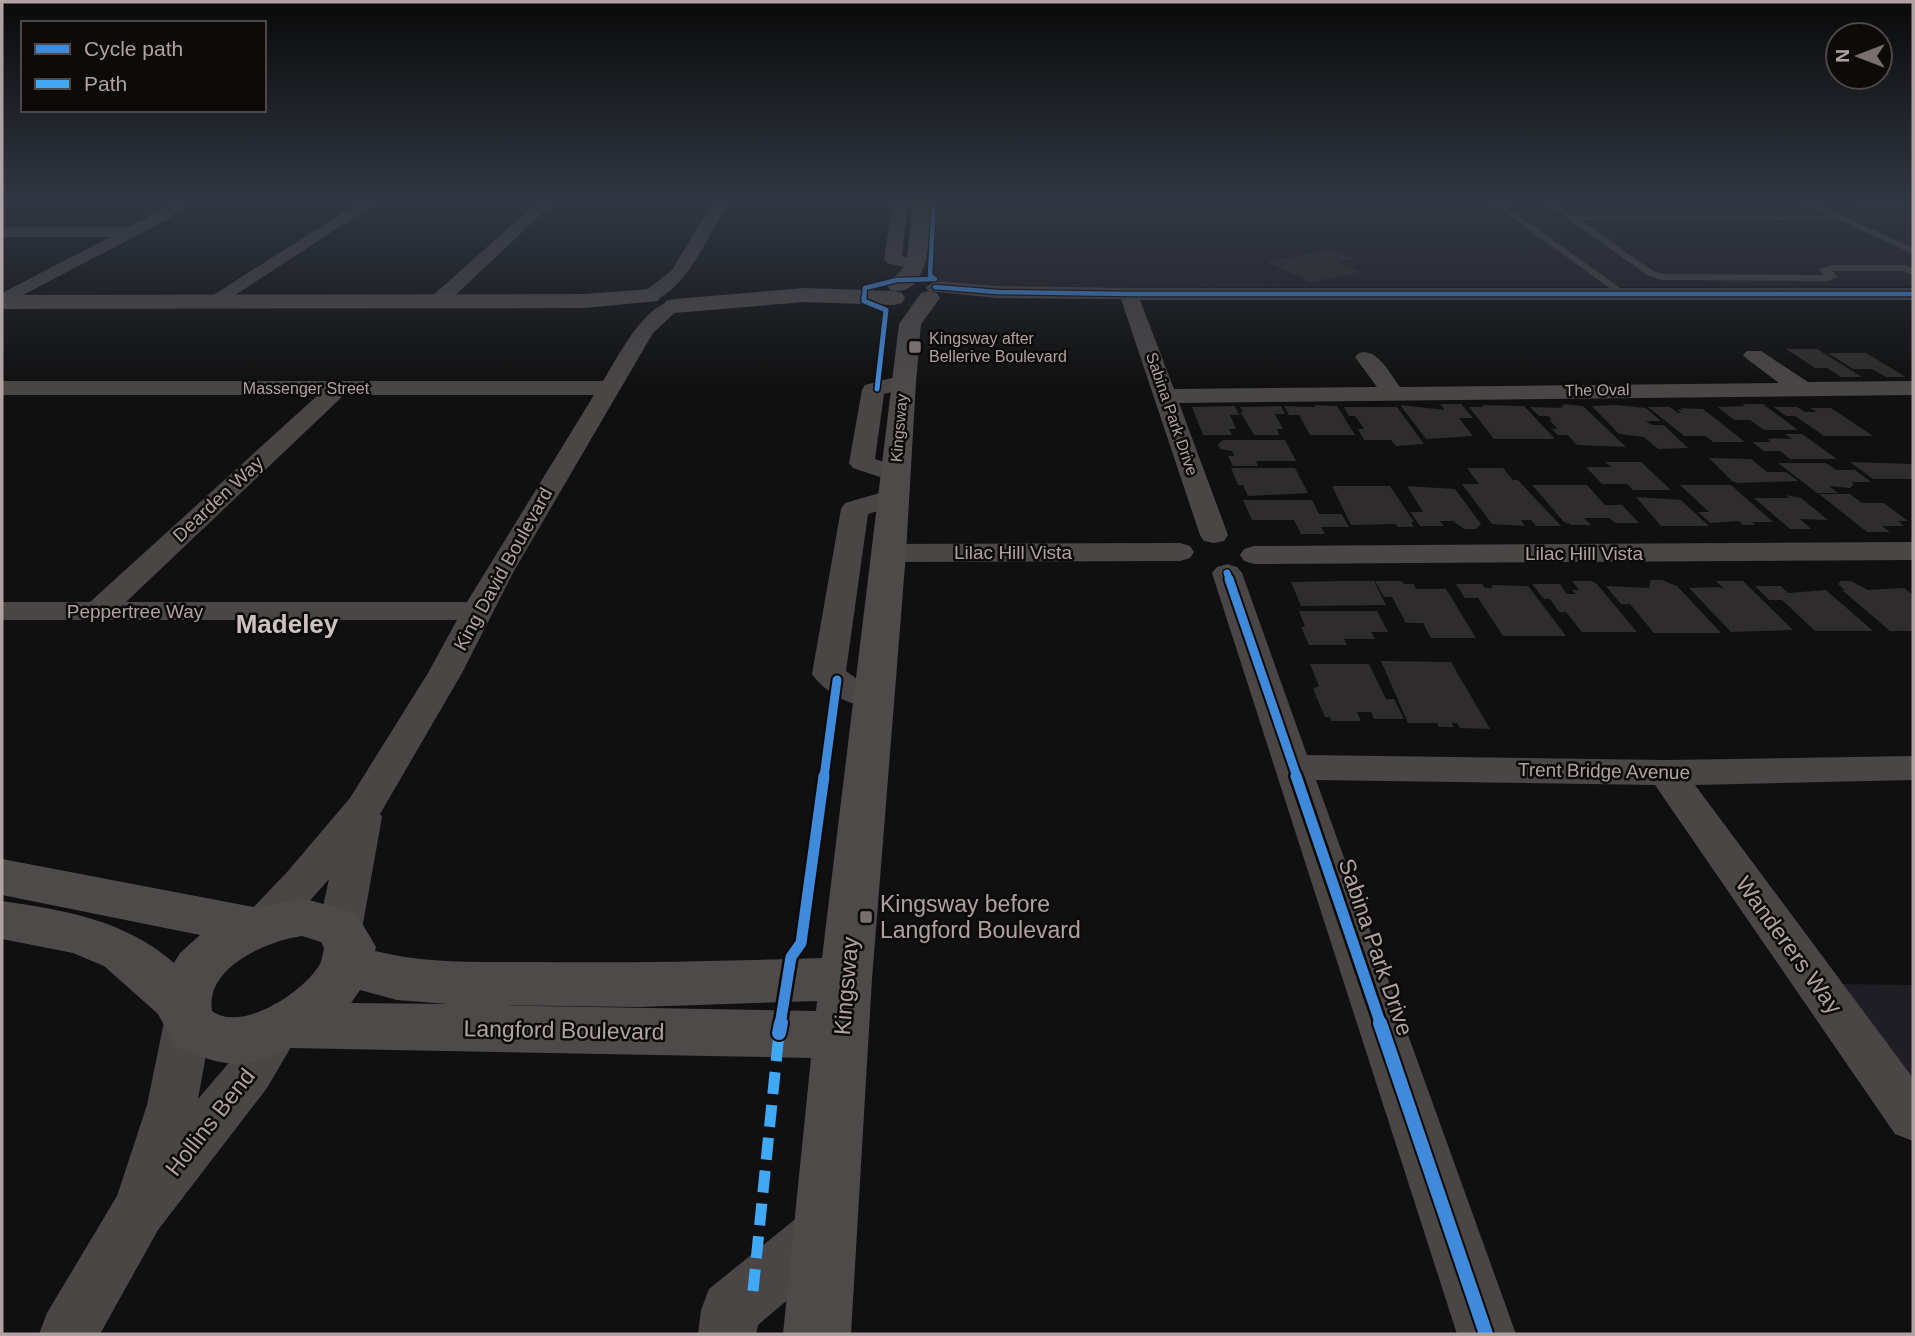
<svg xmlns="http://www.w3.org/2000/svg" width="1915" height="1336" viewBox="0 0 1915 1336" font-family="Helvetica,sans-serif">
<rect width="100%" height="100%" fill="#101010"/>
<path fill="#201e25" d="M934,199H1913V286L945,288L933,277L930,263Z
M1843,984L1913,985V1080Z"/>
<path fill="#2e2c2c" d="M1848,199H1879L1907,210L1873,211Z
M1331,250L1355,259L1338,262L1361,272L1311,282L1266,262Z
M1786,349H1817L1862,377H1841L1827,368H1815Z
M1828,353H1866L1906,377H1886L1872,369H1853Z
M1440,404H1461L1473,418H1459L1473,436L1426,439L1400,405L1445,410Z
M1563,404L1583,406L1626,447L1577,445L1568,435H1558L1552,429H1558L1549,420H1552L1548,416H1539L1530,407L1563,408L1560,406H1565Z
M1742,404H1763L1798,430H1764L1750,420H1734L1718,407L1745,406Z
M1314,405L1337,406L1355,435H1310L1299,415H1289L1284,406L1316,407Z
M1482,405L1524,406L1555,439H1494L1469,407H1484Z
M1616,405L1646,408L1661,421H1646L1652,425H1664L1688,448L1658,449L1644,437L1619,434L1592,406Z
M1235,406L1239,415H1230L1236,429H1229L1232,435H1203L1192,407Z
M1281,406L1285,414H1275L1283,429H1277L1279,435H1254L1240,412H1243L1240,407Z
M1344,407H1397L1424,444L1396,446L1391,440H1364L1358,429H1364L1355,416H1349Z
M1648,407H1670L1678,413H1681L1677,410H1683L1680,408L1703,409L1745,442H1713L1706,436H1684Z
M1774,407H1797L1805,412H1817L1810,408H1831L1873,436H1824L1795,416H1786Z
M1785,434H1802L1837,459H1790L1780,451H1764L1752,442H1771L1767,439H1773L1771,438L1792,439Z
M1223,440H1285L1296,461H1256L1258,466H1233L1228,456H1234L1232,451L1220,449L1218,444Z
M1709,458L1751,459L1767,472H1786L1798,481L1738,483L1732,481Z
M1605,462H1641L1671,490H1633L1627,484H1602L1586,467H1611Z
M1850,462L1913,464V479H1873Z
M1778,463H1826L1836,470H1855L1871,482H1851L1854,484L1850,488L1829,486L1838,493H1817Z
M1231,468H1295L1308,493L1248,496L1243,485H1238Z
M1467,468H1503L1513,480H1518L1561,526H1536L1531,520H1521L1525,526L1492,524L1462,484H1479Z
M1532,485H1587L1605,505H1622L1639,523H1615L1609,518H1584L1591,525H1572L1564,522Z
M1680,485H1731L1773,522H1752L1755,525H1743L1739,521L1710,523L1698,512H1709Z
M1332,486H1390L1414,522H1411L1414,527H1398L1395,524L1351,525Z
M1407,486L1455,489L1481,524L1476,529H1464L1453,521H1440L1444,526H1420L1410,512H1423Z
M1819,494H1850L1862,503H1884L1908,521H1898L1904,526H1882L1890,532H1867Z
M1785,495L1801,498L1828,520L1800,519L1811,529H1790L1754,498H1790Z
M1636,497L1681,500L1709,526H1661Z
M1243,500H1312L1319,514H1342L1349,527H1321L1325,534H1301L1294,520H1252Z
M1651,580H1662L1677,586L1721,633H1654L1630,604H1621L1606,586L1649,588Z
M1341,581H1374L1386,605L1301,606L1291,582Z
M1375,581H1402L1404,584H1414L1416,589H1446L1476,638H1431L1423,623H1406L1392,597H1384Z
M1572,581H1591L1597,584L1637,632H1582L1566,612H1559L1550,599H1544L1532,584H1560L1567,594H1576L1572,590H1579Z
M1716,581H1743L1793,630L1731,632L1689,588L1719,587L1725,590Z
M1841,581H1851L1868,590L1904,588L1913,595V631H1890L1842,590H1845L1838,584Z
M1456,584H1482L1485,588H1493L1491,585L1528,586L1566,636H1503L1478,598H1465Z
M1755,586H1781L1788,593L1826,590L1873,631H1815L1782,600H1769Z
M1299,611H1377L1388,632H1371L1375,639H1344L1347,645H1309L1301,627H1305Z
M1381,661L1451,662L1490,729L1460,728L1457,723H1451L1454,727H1439L1437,723H1408Z
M1310,664H1369L1386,699H1394L1404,719H1374L1371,712H1357L1361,721H1331L1330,717H1325L1313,689L1319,686Z"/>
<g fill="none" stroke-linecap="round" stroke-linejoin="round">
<path fill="#4a4646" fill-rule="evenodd" d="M1487,199H1496L1627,293L1619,295Z
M1540,199H1549L1573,216H1829L1796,199H1807L1913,248V254L1840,220H1580L1653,271L1662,274L1824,275L1819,270L1821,268L1833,265H1905L1913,268V275L1903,271H1833L1837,277L1828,281L1661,280L1647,275Z"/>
<path fill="#4a4646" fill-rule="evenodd" d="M175,199H191L170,218L2,306V293L110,237H2V227H128L158,212Z
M364,199H382L220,305L213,307L204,301Z
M541,199H557L445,305H431L429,301L431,297Z
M715,199H730C716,223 678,308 644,300L642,296L644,292L672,270Z
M893,199H908L902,256L922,261L925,265L922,269L916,270L887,263L884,259Z
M935,281L997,286L1129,288H1913V300H1140L1174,389L1377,387L1355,357L1359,353C1378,348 1389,373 1400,387L1779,383L1747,359L1743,355L1747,351H1761L1808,382L1913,381V395L1179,403L1228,535L1224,541L1214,543L1204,541L1200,535L1121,299L997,298L928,291L926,287Z
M671,301L681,307L653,333L514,571L462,673L380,814L382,817L362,929L355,941L340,946L325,941L318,929L329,879L278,937L263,942L248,937L241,925L248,913L288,871L350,798L428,673L457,620H2V602H90L318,395H2V381H603C618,357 641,309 671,301ZM344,395H594L467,602H126Z
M903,375L911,377L914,382L911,387L884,394L875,459L904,469L908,474L904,479L895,482L853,468L849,463L862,390L865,385Z
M894,489L903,491L907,497L903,503L868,514L846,671L861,682L887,690L892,698L887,706C861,712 827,696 812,674L841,509L845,503Z
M1913,542V560L1254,564L1244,561L1240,555L1244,549L1254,546Z
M1180,543L1190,546L1194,552L1190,558L1180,561L889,562L879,559L875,553L879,547L889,544Z
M1227,564L1237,567L1242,573L1307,755L1666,760L1913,756V780L1695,785L1913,1078V1141L1895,1134L1655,785L1316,780L1516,1334H1457L1212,573L1217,567Z
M188,1002L205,1008L212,1022L198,1099L233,1058L260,1016L277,1010L294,1016L301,1030L267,1088L158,1230L100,1334H39L47,1313L117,1196L147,1105L164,1022L171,1008Z
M824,1204L844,1212L852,1232L844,1252L758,1325L756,1334H698L701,1310L709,1289L804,1212Z"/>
<path fill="#4e4a4a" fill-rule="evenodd" d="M914,199H932C930,224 933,300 890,290L887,285L906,265Z
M804,288L894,291L902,293L905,298L902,303L894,305L804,302L674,313L666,311L663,306L666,301L674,299Z
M650,289L658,291L661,296L658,301L584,308L2,309V295L584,294Z
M929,291L937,293L940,298L921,324L916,382L906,553L872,979L851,1334H783L811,1058L290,1048C241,1072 224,1066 176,1047L158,1014L104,966L73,953L2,939V901C64,910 125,920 174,963L180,953L200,935L2,895V859L258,908L302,898L356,913L376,947L375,951C427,964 481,962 534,962C630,963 726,961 822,958L899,324L921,293ZM302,936L321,942L324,948C323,953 322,960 320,964C304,992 242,1033 212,1011C205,967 267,941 302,936ZM360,990L397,1000L448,1004L351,1003ZM817,1001L816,1011L479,1005L639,1007Z"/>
<path stroke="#3fa9f5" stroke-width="11" stroke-dasharray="22 11" stroke-linecap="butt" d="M753,1291L779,1033"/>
<defs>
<path id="cycleway-far5" d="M935,287L997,292L1129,294H1913
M864,299L865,288L897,280L935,279L930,275L934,199"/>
<path id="cycleway-far4" d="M864,297V301L886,310L877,389"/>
<path id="cycleway-far3" d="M1227,573L1230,580"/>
<path id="cycleway-far2" d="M1229,579L1297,777
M824,777L837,680"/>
<path id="cycleway-far1" d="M1296,776L1381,1025
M780,1025L791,957L801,943L824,776"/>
<path id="cycleway" d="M1380,1023L1486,1334
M779,1033L781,1023"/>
</defs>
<use href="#cycleway-far5" stroke="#0c0b0a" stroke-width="7"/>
<use href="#cycleway-far4" stroke="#0c0b0a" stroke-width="8"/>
<use href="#cycleway-far3" stroke="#0c0b0a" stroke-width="10"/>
<use href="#cycleway-far2" stroke="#0c0b0a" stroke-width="13"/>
<use href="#cycleway-far1" stroke="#0c0b0a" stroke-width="16"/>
<use href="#cycleway" stroke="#0c0b0a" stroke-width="18"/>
<use href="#cycleway-far5" stroke="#408adc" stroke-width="4.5"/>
<use href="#cycleway-far4" stroke="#408adc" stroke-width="5"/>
<use href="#cycleway-far3" stroke="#408adc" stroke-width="7"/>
<use href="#cycleway-far2" stroke="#408adc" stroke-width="9"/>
<use href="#cycleway-far1" stroke="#408adc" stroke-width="11"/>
<use href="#cycleway" stroke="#408adc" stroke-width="14"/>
</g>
<linearGradient id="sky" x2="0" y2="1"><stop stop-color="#090909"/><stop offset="0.52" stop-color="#313742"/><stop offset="1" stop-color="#313742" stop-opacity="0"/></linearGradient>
<rect width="1915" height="386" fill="url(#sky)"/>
<g fill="#786f70" stroke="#0c0b0a" stroke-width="2.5">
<rect x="908" y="340" width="14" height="14" rx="3.5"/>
<rect x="859" y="910" width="14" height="14" rx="3.5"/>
</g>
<g text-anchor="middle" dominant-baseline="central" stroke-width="5" stroke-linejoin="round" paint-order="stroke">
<g font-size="16" fill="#b0a2a3" stroke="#0c0b0a" text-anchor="start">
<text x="929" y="338">Kingsway after<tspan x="929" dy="18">Bellerive Boulevard</tspan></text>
</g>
<g font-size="16" fill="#b0a2a3" stroke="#0c0b0a">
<text x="306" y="388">Massenger Street</text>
<text transform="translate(1597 390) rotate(-1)">The Oval</text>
<text transform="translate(1172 414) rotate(71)">Sabina Park Drive</text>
<text transform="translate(899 428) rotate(-85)">Kingsway</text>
</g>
<g font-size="19" fill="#b0a2a3" stroke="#0c0b0a">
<text transform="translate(218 499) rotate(-43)">Dearden Way</text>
<text x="1013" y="552">Lilac Hill Vista</text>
<text x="1584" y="553">Lilac Hill Vista</text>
<text transform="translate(503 569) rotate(-61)">King David Boulevard</text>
<text x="135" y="611">Peppertree Way</text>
<text transform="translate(1604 771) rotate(1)">Trent Bridge Avenue</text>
</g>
<g font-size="23" fill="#b0a2a3" stroke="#0c0b0a" text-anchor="start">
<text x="880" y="904">Kingsway before<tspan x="880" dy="26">Langford Boulevard</tspan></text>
</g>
<g font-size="23" fill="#b0a2a3" stroke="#0c0b0a">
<text transform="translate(1789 945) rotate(54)">Wanderers Way</text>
<text transform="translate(1376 947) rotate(71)">Sabina Park Drive</text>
<text transform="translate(846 986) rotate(-85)">Kingsway</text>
<text transform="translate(564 1030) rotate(1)">Langford Boulevard</text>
<text transform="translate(210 1122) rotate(-52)">Hollins Bend</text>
</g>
<g font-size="26" font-weight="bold" fill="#cdc2c3" stroke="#0c0b0a">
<text x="287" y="624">Madeley</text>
</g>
</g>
<rect width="1915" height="1336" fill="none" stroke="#b0a2a3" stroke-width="7"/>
<rect x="21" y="21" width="245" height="91" fill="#0c0b0a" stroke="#4e4747" stroke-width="2"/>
<rect x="35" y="44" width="35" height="10" fill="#408adc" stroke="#4e4747" stroke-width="2"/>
<text x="84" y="56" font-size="21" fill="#b0a2a3">Cycle path</text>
<rect x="35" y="79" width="35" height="10" fill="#3fa9f5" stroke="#4e4747" stroke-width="2"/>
<text x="84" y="91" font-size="21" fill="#b0a2a3">Path</text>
<g transform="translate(1859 56) rotate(270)"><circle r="33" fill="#0c0b0a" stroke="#4e4747" stroke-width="2"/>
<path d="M0-5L12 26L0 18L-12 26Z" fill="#786f70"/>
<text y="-10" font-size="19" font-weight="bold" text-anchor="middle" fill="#b0a2a3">N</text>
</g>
</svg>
